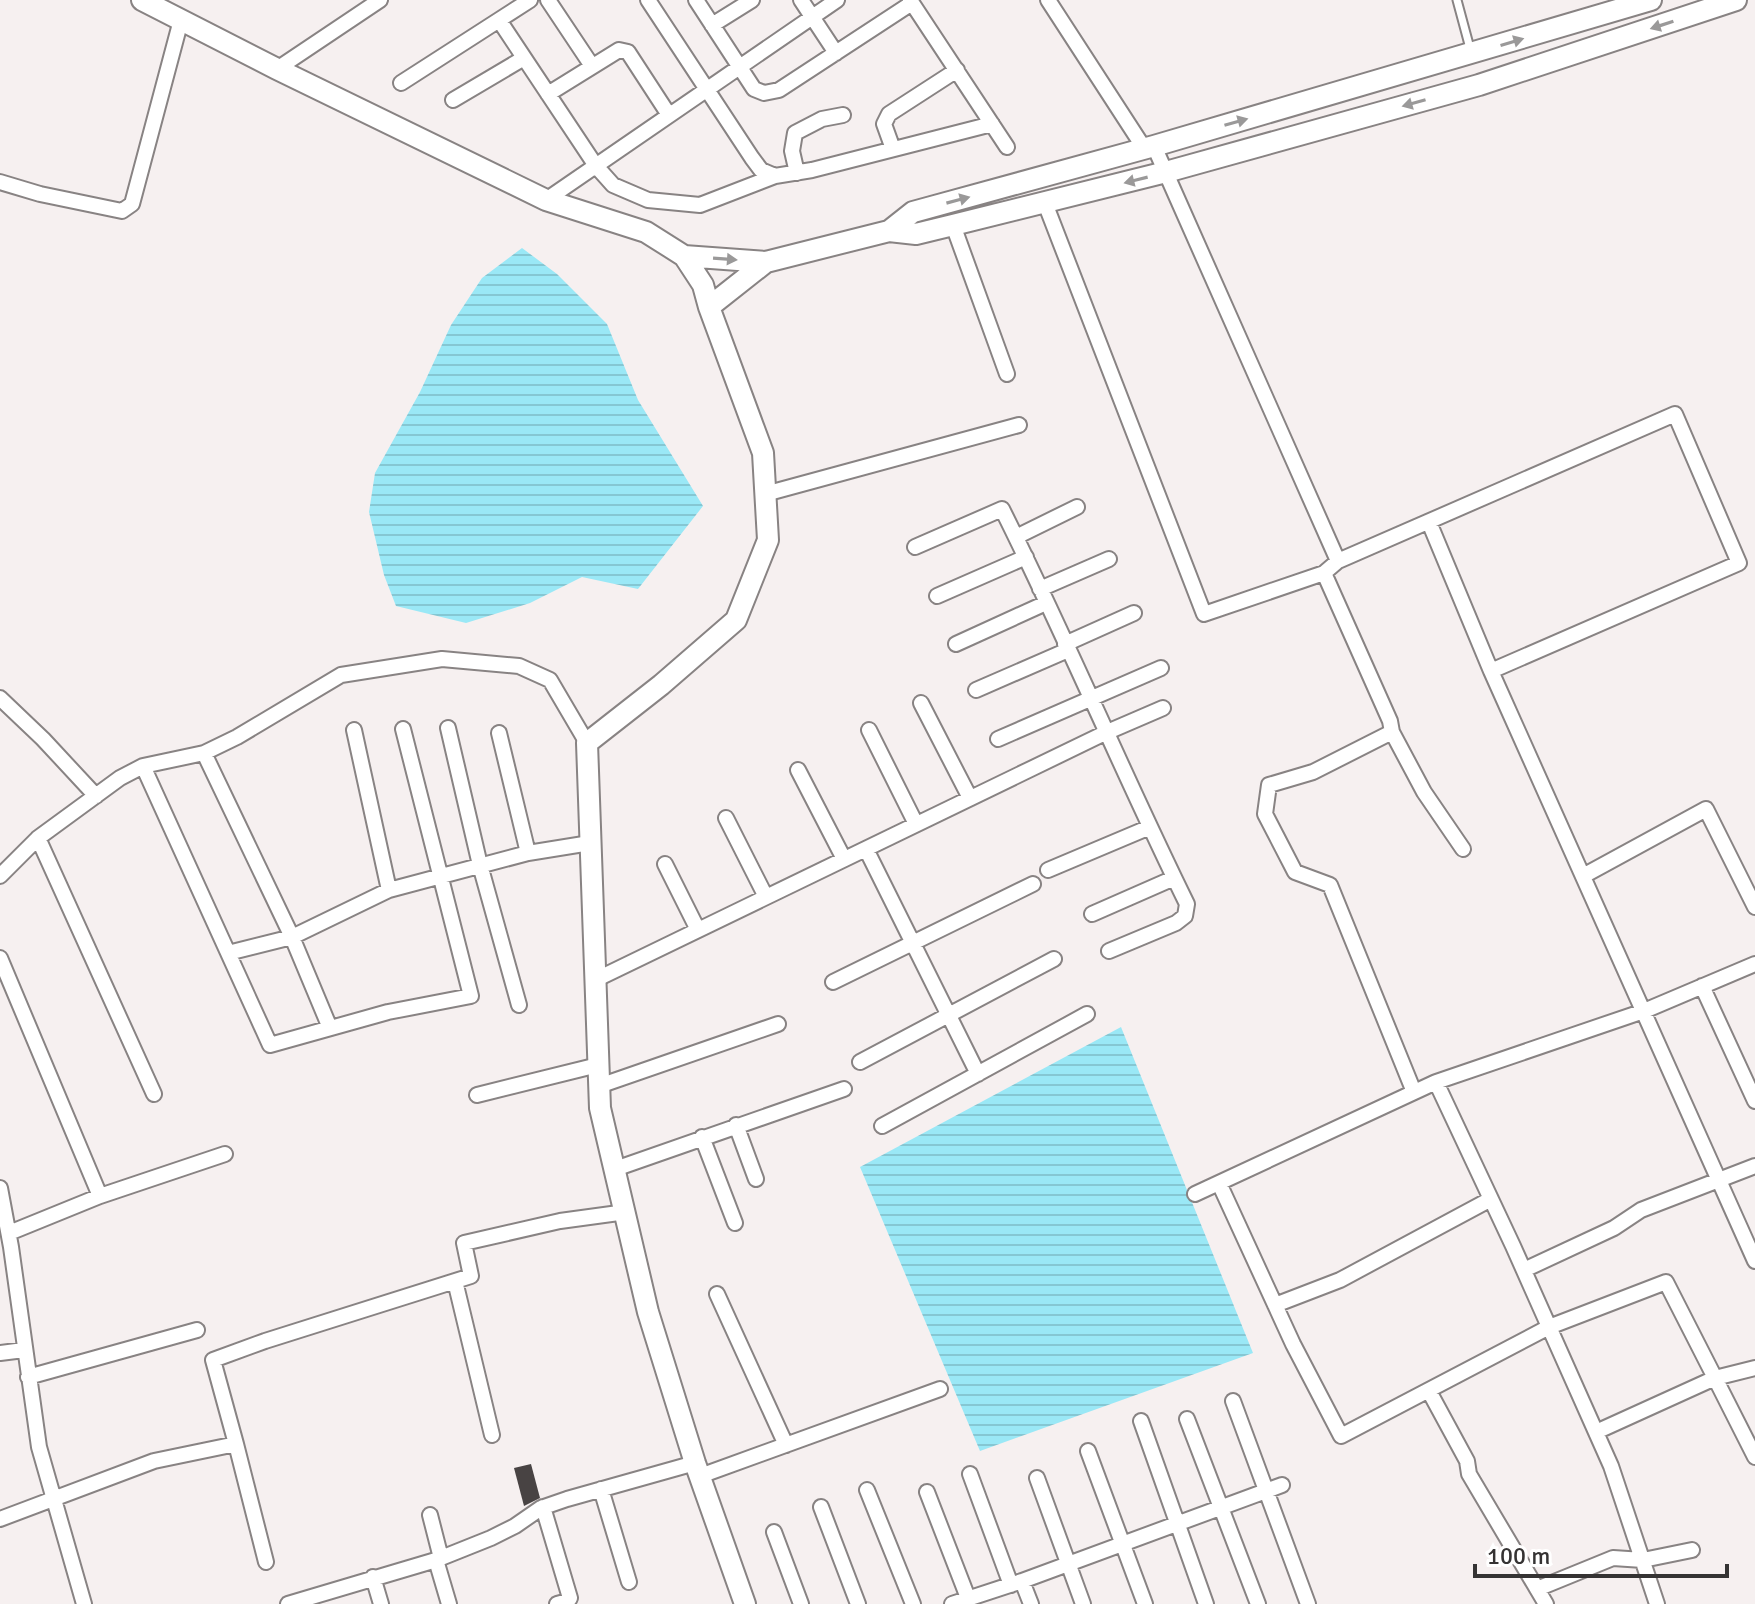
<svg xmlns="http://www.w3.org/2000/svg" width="1755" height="1604" viewBox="0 0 1755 1604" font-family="Signika,sans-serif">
<defs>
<pattern id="water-rules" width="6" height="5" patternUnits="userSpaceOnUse" patternTransform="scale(2)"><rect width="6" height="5" fill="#9ae8f6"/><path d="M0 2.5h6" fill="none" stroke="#85c7d3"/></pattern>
</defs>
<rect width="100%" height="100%" fill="#f6f0f0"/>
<path fill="url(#water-rules)" d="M522,248L557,274L607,324L638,400L703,506L638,589L582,577L530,603L466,623L396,606L384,575L369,512L375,473L420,392L451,325L482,278Z
M1121,1027L1253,1353L980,1451L860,1167Z"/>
<path fill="#484343" d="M531,1464L540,1498L524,1506L514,1468Z"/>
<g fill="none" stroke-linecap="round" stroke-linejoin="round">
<defs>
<path id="lane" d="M1457,0L1471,52"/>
<path id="street" d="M548,0L592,66
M648,0L752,158L761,170L775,176L812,170L992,124
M696,0L754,89L764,93L779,90L912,3
M801,0L836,53
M910,0L1007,147
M1048,0L1144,148
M499,20L530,0
M712,25L752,0
M277,69L380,0
M401,83L499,20L596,166L613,185L648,200L700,205L775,176
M548,94L619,50L628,52L669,115
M453,100L524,58
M1154,146L1338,561L1675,414L1739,563L1491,671
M893,149L884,124L889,114L957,70
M797,173L792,151L795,133L822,119L843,115
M0,182L40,194L122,211L132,204L181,20
M546,200L837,0
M1045,203L1204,614L1324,573L1338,561
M953,225L1007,374
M765,494L1019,425
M1429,522L1491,671L1755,1261
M1016,537L1077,507
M915,547L1002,509C1067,639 1123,774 1187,904L1185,916L1176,923L1109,951
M1324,573L1390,721L1392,732L1424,792L1463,849
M1040,589L1109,559
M937,596L1026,557
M956,644L1046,603
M1065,644L1134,613
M976,690L1068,650
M0,698L43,739L96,796
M921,703L970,798
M448,728L480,865L519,1005
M354,730L389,890L528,853L590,843
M869,730L916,824
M1392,732L1313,772L1269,785L1265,814L1295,872L1330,885L1414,1092
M499,733L528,853
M998,739L1161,668
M204,753L292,937L330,1028
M143,766L270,1045L388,1012L471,996L403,729
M798,770L844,859
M726,818L766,897
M38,838L154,1094
M866,849L978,1074
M665,864L698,930
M1048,870L1150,827
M0,876L38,838L120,778L143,766L204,753L237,737L341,675L442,659L519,666L550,680L587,743
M1583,876L1706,809L1755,907
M1092,914L1174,878
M228,953L292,937L389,890
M0,958L100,1196
M595,980L1105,733L1163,708
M833,982L1033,884
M1702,986L1755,1101
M860,1062L1054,959
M1436,1082L1513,1246L1611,1466L1657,1604
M599,1086L778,1024
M477,1095L598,1065
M736,1125L756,1179
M882,1126L1087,1014
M702,1137L735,1223
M615,1169L844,1089
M1219,1183L1293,1344L1341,1436L1549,1327L1666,1282L1715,1378L1755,1368
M0,1188L11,1247L39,1447L84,1604
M1195,1194L1436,1082L1644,1011L1755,964
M9,1233L100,1196L225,1154
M1524,1270L1614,1228L1641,1210L1755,1166
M455,1281L492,1435
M717,1294L786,1445
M1275,1305L1340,1280L1491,1199
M0,1353L24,1350
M28,1377L197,1330
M1429,1391L1467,1461L1469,1474L1546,1604
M1233,1401L1308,1604
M1187,1419L1258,1604
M1141,1421L1206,1604
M1596,1432L1715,1378L1755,1457
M236,1444L213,1360L265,1341L471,1276L464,1243L560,1221L626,1212
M1088,1451L1145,1604
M970,1474L1011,1585
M700,1476L940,1389
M1037,1478L1083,1604
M601,1489L629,1582
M867,1490L913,1604
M927,1492L968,1598
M543,1507L570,1598L568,1601L557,1604
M821,1507L858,1604
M430,1515L441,1558
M0,1519L154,1461L236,1444L266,1562
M774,1532L801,1604
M436,1560L449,1604
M373,1577L381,1604
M1022,1581L1031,1604
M1537,1589L1613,1558L1643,1560L1692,1550
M288,1604L436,1560L491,1538L515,1526L541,1508L567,1499L695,1463
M952,1604L1022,1581L1282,1485"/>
<path id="secondary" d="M142,0L277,69L546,200L646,232L684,256L703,285L709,307L763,453L768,540L736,620L661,685L587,743L600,1108L648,1312L695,1463L745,1604
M889,231L913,212L1154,146L1651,0
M684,256L766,262L889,231L916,234L953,225L1166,172L1479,85L1736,0
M709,307L766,262"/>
</defs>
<use href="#lane" stroke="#888383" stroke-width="11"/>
<use href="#street" stroke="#888383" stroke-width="18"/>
<use href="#secondary" stroke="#888383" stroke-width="24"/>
<use href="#lane" stroke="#fff" stroke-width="7"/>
<use href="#street" stroke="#fff" stroke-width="14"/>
<use href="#secondary" stroke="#fff" stroke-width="20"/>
</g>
<defs><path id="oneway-solid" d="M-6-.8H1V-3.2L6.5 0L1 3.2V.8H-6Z" transform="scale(2)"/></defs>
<g fill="#9a9999">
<use href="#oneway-solid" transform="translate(1662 25) rotate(162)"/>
<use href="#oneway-solid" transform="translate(1512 42) rotate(-17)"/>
<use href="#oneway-solid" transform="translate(1414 103) rotate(164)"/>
<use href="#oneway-solid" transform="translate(1236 122) rotate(-16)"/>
<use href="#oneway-solid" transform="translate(1136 180) rotate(166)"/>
<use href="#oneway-solid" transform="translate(958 200) rotate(-15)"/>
<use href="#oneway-solid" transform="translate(725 259) rotate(4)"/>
</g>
<path d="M1475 1564v12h252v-12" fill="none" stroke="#353333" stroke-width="4"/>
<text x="1487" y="1564" font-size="24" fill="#353333" stroke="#ffffff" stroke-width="6" paint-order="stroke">100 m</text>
</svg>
